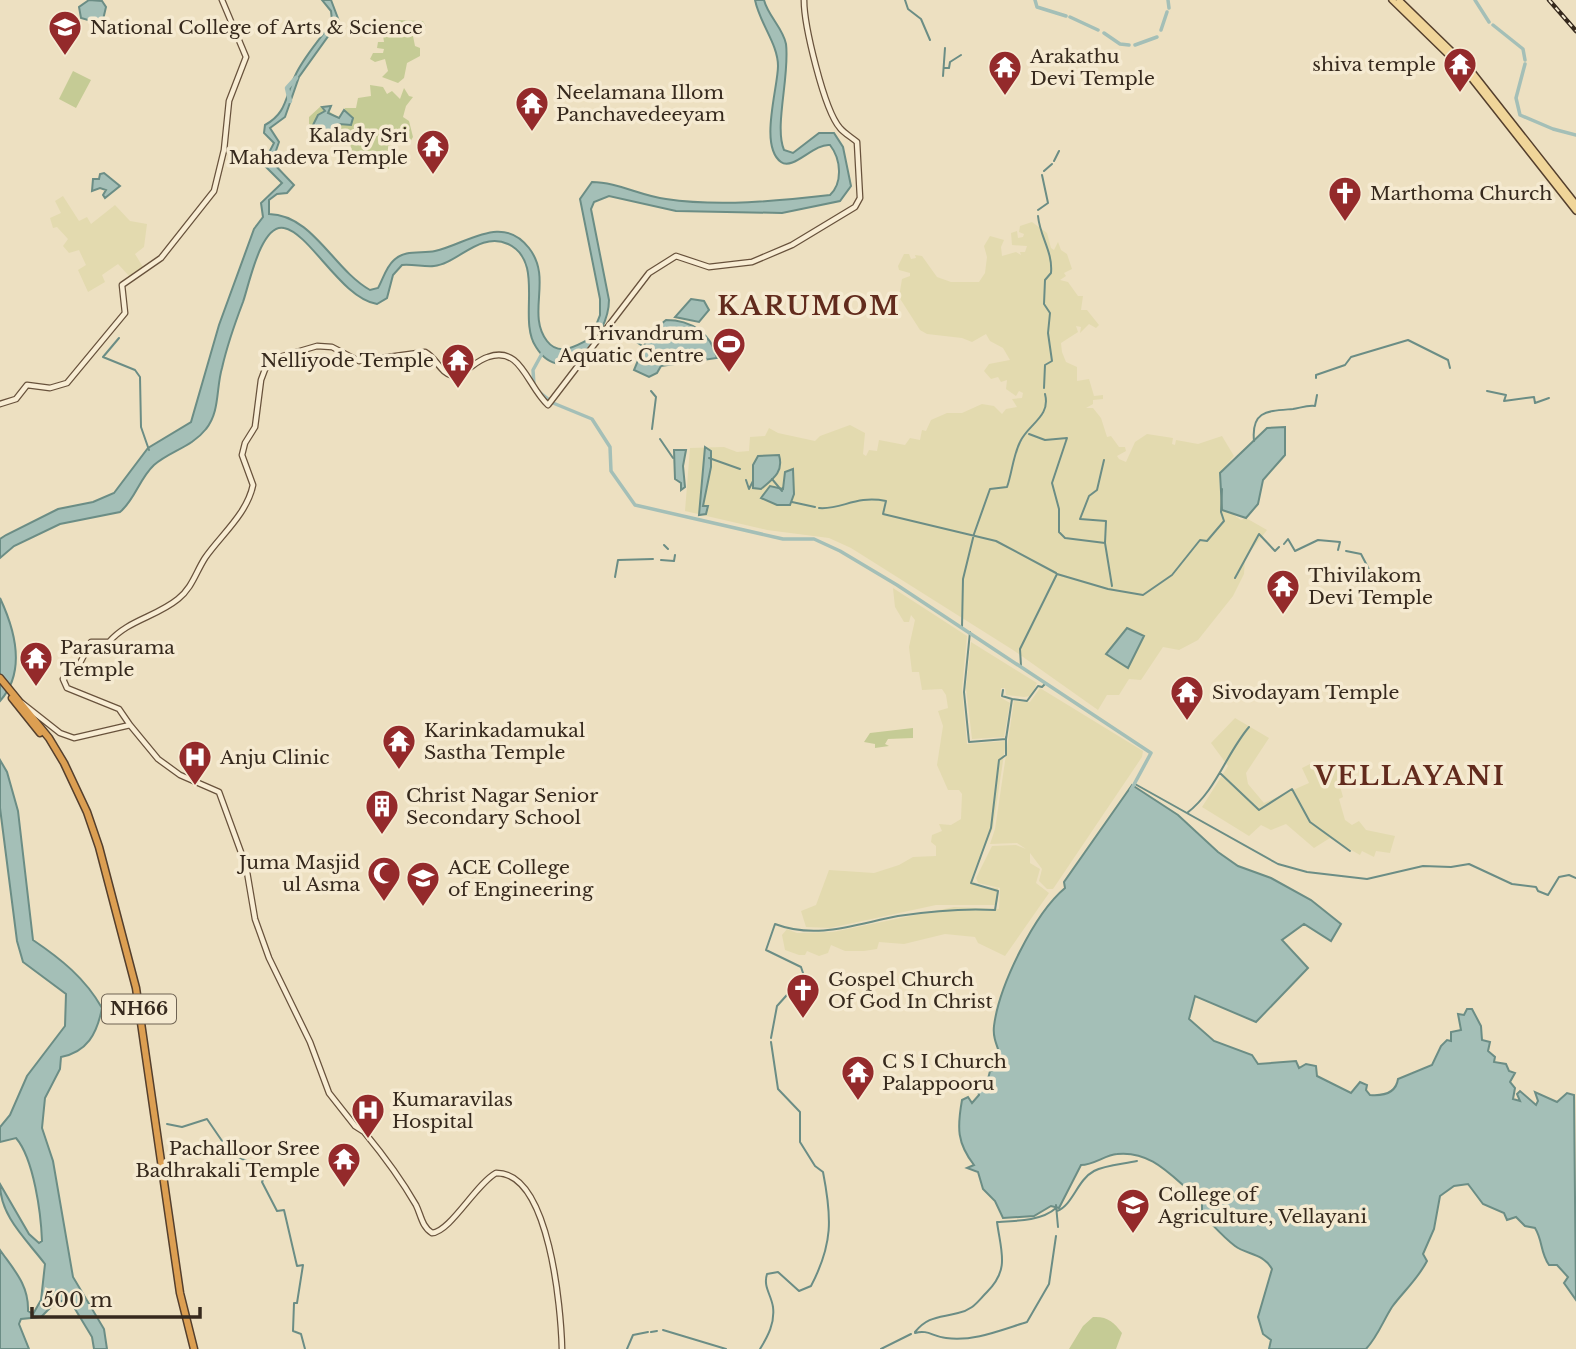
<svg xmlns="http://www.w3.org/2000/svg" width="1576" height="1349" viewBox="0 0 1576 1349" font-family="'Libre Baskerville',serif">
<rect width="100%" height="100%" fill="#ede0c1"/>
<path fill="#e3daaf" d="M63,196L79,221L87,217L91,224L115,205L130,221L147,224L144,247L135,254L143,267L130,277L118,264L102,275L105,282L88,292L78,270L86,265L79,250L69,253L63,246L68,239L57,227L53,228L50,218L61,213L55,201Z
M1032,222L1047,233L1051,248L1054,250L1058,242L1061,250L1067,254L1072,269L1064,273L1066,276L1060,280L1068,282L1078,296H1083L1081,310H1087L1099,325L1096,328L1089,324L1080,333L1081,327L1076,326L1078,332L1061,343L1062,352L1066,362L1077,367V381L1089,379L1094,396L1103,395V399L1093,400V404L1086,408H1093L1101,418L1107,437L1111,436L1119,447H1125L1126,451L1117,456L1119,459L1126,462L1135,442L1147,434L1173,438L1172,444L1175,445L1176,440L1198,444L1222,436L1234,456L1219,474L1221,506L1241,520L1246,518L1267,530L1245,558L1244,574L1233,596L1198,640L1179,650L1163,647L1141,680L1129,679L1119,695H1107L1098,710L1013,650L851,548L829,538L767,530L685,511L690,448L724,447L737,452L749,451L750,437L765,436L769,428L778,433L815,441L820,436L850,425L865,433L863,454L866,456L869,450L877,451L879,440L905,445L910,438L920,440L922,430L926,431L931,420L947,413H962L982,404L994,406L1002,414L1006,409L1017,407L1012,399L1022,398L1023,393L1019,391L1016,396L1006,389L1007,380L1001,382L998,377L991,379L984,371L989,364L1010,360L1003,348L990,341L986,334L972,342L962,338L927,334L920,330L899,297L902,279L910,276V273L899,270L898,266L904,254H909L911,259L916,258L915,255L922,256L937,277L951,282H979L985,273L987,257L984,246L990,236L1004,240L1001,247L1002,256L1016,252L1021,255L1020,252H1025L1027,246L1012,245L1011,233L1017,231L1018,238L1023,237L1024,234L1019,232L1020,226Z
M893,588L967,636L962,689L967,744L1006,741L993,828L971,880L981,887L998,888V900L996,905H936L830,928L806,927L801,911L816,905L829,870L874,873L899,865L913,857L936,856V846L931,842L932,835L942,831L939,824L951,825L961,819L962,794L959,790H948L937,765L943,726L938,711L948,708L946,695L942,689L922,690L919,672H912L909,647L915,620L911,615L909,622H904L895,607Z
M971,642L1037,683L1031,696L1024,697L1006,695L1005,688H1001L1000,697L1010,703L1004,737L972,739L966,688Z
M1040,688L1143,751L1142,757L1053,889H1047L1039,881L1042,869L1030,853V863L1040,869L1036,883L1049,893L1005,956L978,943L975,937L945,934L904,944L879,942L877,949L864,951H845L831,945L828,953L819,956L807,951L805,955H799L785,950L782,935L787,929L797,933L833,932L954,907L999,909L1000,888L978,883L976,878L992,846L1016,845L1026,849L1017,843L990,844L995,829L1014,701L1030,702Z
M1235,718L1269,738L1246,773L1248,784L1264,803L1309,783L1302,768L1314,762L1321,770L1337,761L1356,780L1340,786L1343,797L1339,799L1345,820L1352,825L1359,821L1366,830L1395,836L1390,853L1376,851L1374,857L1362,851L1360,855L1330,838L1314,848L1286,824L1271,830L1261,825L1249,836L1202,807L1228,766L1211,743Z"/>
<path fill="#c5cb95" d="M395,20L423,21L426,26L413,36L415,46L420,48V56L407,63L404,78L398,83L382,77L388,71L385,59L375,62L370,59L373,53H383L384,49L377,48L378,42H384L383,35L387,29H392Z
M73,71L91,80L76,108L59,99Z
M370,85L383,87L387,94L392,91L400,99L404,88L409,96L413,97L406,106L403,117L409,121L413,137L410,142L397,141L388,146L389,169L368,159L361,168L353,162L350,141L339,134L333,138L309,124V117L321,106L339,118L345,108H356L358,98L371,96Z
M913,728V738L888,739L885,744L889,746L875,748V744L864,742L870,733Z
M1093,1317C1107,1316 1114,1322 1122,1333L1116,1349H1069L1083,1326Z"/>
<path fill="#a4bfb7" stroke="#6b8d85" stroke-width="2" d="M89,0L102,1L106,7L102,24L81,18L79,7Z
M322,0H331L339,21L299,77L285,117L270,128L279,142L272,162L294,185L287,193L277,194L269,200V214C313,215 333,269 370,290L378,288C383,279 386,267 394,260C405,249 422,254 435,251C467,244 502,213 529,248C553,279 526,313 547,341C559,357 577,346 591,338L600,315V299L580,199L592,182C617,182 641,196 666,199C719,207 777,201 830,195C843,183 841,159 830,145C814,143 793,171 781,162C759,146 778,88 778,66C778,44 760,24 755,0H764C768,16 783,28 786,44C790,75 774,127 784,150L793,153L819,133H834L843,147L851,186L840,201L782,213L676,211L609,196L594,202L591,209L609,300C609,336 564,392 536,347C517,319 546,262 508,244C480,231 457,264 434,266C424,267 413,264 402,265L393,275L387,298L377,304C341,298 310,233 284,228C261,223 249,285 243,302C235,323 227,346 222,368C216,388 220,412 206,429C192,447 170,451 154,465C139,479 135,500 120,512L60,524L14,546L0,558V539L6,535L58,509L93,502L114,493L148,448L191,422L219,325L254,229L263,217L261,203L282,183L263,164L274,143L264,133L265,125C287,113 285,97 295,76C304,56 321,39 332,21L331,11Z
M331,106L328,113L339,118L344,110L353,118L351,125L339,124L328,137L313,125L318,115L325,111L322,107Z
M104,173L120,186L105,198L103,195L106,190L100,188L92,191L93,179H99L100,174Z
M691,299L704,301L709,310L699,322L675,317Z
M666,320C691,320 711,333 717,358L661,366L657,373L649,377L634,370L649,334Z
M1285,427V455L1263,480L1258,504L1246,518L1222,510L1220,473L1267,428Z
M705,447L711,451V467L703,506H708L706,514L699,515Z
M674,450H686L683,466L685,487L681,490V483L675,479Z
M779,455C784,472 773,479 761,489L753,488V465L758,456Z
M793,469L794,494L790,505H777L761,498L770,486L783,489L785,472Z
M0,598C15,630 27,671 0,701Z
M1127,628L1144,636L1128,668L1106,654Z
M0,760L7,772L18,811L33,940C61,959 85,978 102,1008C97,1034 87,1052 61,1057L60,1069L45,1098L42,1128L53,1161L73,1277L104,1329L107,1349H94L92,1337L69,1299L55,1303L41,1317L21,1319L19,1324L29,1349H0V1250C14,1270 29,1285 28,1311L33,1314L41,1300L45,1264C26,1239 0,1216 0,1184L29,1234L39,1243L42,1241C41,1214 34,1159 16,1138L0,1142V1127L10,1115L27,1076L65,1026L66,994L23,962L17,941L0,808Z
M1132,785L1178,815L1218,852L1238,866L1271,878L1311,900L1341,924L1331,941L1304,924L1282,940L1308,968L1256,1022L1195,996L1189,1019L1214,1041L1252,1055L1258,1064L1296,1061L1299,1068L1306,1064L1316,1066L1317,1076L1351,1093L1360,1082L1367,1085L1366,1090L1370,1095C1383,1096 1396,1093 1398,1079L1432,1065L1441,1046L1447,1040L1451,1041V1032L1461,1030L1458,1014L1464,1015L1467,1009H1472L1481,1026L1482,1040L1490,1042L1488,1051L1495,1057L1494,1062L1506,1064L1509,1071L1515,1073L1510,1082L1515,1088L1513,1099L1520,1101L1517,1094L1520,1091L1536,1105L1538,1101L1535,1092L1557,1102L1567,1093L1574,1095L1576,1300L1564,1283L1568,1277L1557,1265H1549C1540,1252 1543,1241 1535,1228L1525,1226L1516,1217L1507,1220L1504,1213L1483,1204L1468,1184L1454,1186L1440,1196L1434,1229L1423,1254L1427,1261C1418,1279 1402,1293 1392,1307C1383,1321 1378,1336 1366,1349H1269L1271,1340L1263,1334L1258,1317L1272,1269C1263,1253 1247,1255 1235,1246C1223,1237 1213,1225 1202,1214V1201C1174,1180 1154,1150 1117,1154C1105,1155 1094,1165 1081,1165L1059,1208L1051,1206L1034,1216L1003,1218L995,1201L983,1189L978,1172L967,1168L974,1165C957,1143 957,1128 962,1100L968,1097L972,1103L979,1095L976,1085L988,1079L990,1071L1003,1067C1002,1053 992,1042 994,1026C999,986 1034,914 1065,888L1064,882Z"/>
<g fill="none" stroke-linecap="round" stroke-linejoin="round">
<path stroke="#6b8d85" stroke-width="2" d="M905,0L908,9L921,19L930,40
M945,68H949L950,62L961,55
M943,76L945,48
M1054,161L1059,151
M1044,171L1052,164
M1038,210L1048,203L1042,175
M1038,216C1040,237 1053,252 1051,273L1045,280L1044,304L1050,313L1048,333L1052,361L1045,365L1044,388
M612,326L644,347
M119,338L103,357L135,370L140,377L141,427L149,450
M1316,378V375L1345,365L1351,357L1408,340L1448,360L1450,368
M651,391L656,397L652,429
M1487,391L1506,395L1504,401L1534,397L1535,403L1549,398
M1029,434L1045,440L1067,438L1052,483L1059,509V532L1065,538L1105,543L1112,586
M660,439L673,458
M1254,441C1251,410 1268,411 1293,409C1300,408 1307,405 1315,406L1317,395
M709,458L740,469
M1104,460L1097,490L1089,496L1080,519L1106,521L1105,543
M772,479L782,491
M746,480L749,489L753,481
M792,502L815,507
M819,508C842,510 855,495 886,501L883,514L996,541L1056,573
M1284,544L1288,539L1295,551L1318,540L1340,542L1338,550
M664,545L668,549
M1346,551L1361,554L1374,579
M661,560L674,561L675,555
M615,577L618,560L653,559
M1235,578L1259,534L1275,551L1279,547
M962,627L963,579L974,534L990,489L1007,487C1012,473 1013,456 1020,442C1028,424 1051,417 1045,394
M970,632L964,692L969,742L1006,739L1012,699L1002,696L1003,690
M1021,666L1020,649L1057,574L1108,589L1143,595L1172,575L1200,540L1207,541L1224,521L1221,512L1222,489
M1012,699L1027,701L1038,686L1042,687L1046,683
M1220,773L1259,810L1292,789L1310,822L1350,851
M1135,784L1278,864L1307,872L1367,879L1423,866L1451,867L1469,864L1512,884L1536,887L1538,891L1548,895L1559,877L1569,875L1576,878
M1187,813C1216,791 1226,754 1249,727
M771,1038L777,1006L804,976L801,967L766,950L775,924C817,940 856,924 898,916C931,911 962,908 995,910L998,891L971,883L991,828L999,760L1006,755V737
M167,1124L182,1127L207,1119L231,1154L268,1170L262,1182L277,1211L284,1210L297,1266L303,1265L297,1303H294L293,1331L301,1334L305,1349
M1056,1205L1058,1227
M1057,1211C1073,1205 1077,1180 1094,1171C1105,1165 1124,1164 1137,1161
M663,1330L726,1349
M651,1332L657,1331
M915,1332C928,1316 939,1318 958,1313C973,1310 977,1302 987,1292C1010,1269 1001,1252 997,1222C1015,1221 1042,1221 1056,1208
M915,1333C928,1329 933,1337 946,1338C973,1342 1001,1330 1027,1322L1049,1284L1056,1236
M627,1349L633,1335L648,1332
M760,1349C768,1336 775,1323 773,1307C771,1294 763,1287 767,1274L778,1272L799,1291L811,1286C833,1244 832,1218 823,1172L815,1166L800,1142V1112L778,1089L771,1042
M881,1349L911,1334"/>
<path stroke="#a4bfb7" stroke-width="3.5" d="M1035,0L1037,7L1066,16
M1168,0L1169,8
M1475,0L1489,22
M1070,17L1098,30
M1493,25L1523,49L1525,60
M1161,30L1167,12
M1104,33L1120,44L1129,45
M1135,45L1157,37
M1525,64L1516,98L1520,115L1553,129L1576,135
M534,385L533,370L544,350
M538,391L553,403L592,419L610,447L611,471L635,505L783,539H814L840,551L897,585L1151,753L1131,790"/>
<path stroke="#a4bfb7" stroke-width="4.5" d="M290,101L287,88L296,78"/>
<defs>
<path id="secondary" d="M0,404L16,399L27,385L50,388L67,383L125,313L122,285L161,258L214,191L224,150L229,101L246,57L222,0
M22,703L60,733L74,738L130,725L158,759L180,775L219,792L246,866L255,919L269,958L310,1042L329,1093L355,1126L366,1133
M130,725L119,709L67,688L63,679L80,663L91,642H109C128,620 156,617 178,599C192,588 196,572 205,558C221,535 247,514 253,485L242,455L245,443L255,427L261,380L267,364L276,358L317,346L332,347L359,361L425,352C437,358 440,373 453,376C467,373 475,361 488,357C521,345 527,386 548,405L649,273L676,256L709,267L752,262L792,245L855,207L860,198L857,142C851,137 844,133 840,128C824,110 804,25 804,0
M365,1133C384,1156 401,1179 416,1205C421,1215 422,1227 432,1233C450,1232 476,1184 496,1173C550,1172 561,1310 562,1349"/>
<path id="primary" d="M1392,0L1468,74L1576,211
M1399,0L1469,68L1576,204"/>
<path id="highway" d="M0,678L49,738L64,763L87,812L99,847L136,988L180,1293L194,1349
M12,698L40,733"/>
</defs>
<use href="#secondary" stroke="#68523c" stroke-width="7"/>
<use href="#primary" stroke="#543f2d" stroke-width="8"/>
<use href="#highway" stroke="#543f2d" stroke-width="9"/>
<use href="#secondary" stroke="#f8edd4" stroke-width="4.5"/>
<use href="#primary" stroke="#f0d599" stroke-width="5"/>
<use href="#highway" stroke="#dc9f52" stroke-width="6"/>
<defs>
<path id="rail" d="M1549,0L1576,31"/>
</defs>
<use href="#rail" stroke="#36291d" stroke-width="4.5"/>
<use href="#rail" stroke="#f5ead1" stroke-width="2" stroke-dasharray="5" stroke-linecap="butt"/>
</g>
<defs>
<symbol id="university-pin" viewBox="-11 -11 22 30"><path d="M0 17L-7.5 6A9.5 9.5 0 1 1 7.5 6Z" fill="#942a2b" stroke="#f5ead1"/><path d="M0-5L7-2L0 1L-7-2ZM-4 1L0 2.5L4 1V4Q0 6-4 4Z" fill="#fff"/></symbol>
<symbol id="temple-pin" viewBox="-11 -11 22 30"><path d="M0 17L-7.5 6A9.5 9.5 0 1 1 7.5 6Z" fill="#942a2b" stroke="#f5ead1"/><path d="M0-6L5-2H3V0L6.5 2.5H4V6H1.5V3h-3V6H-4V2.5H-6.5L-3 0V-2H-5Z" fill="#fff"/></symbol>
<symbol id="church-pin" viewBox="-11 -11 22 30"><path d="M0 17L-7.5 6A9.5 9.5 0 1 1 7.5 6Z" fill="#942a2b" stroke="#f5ead1"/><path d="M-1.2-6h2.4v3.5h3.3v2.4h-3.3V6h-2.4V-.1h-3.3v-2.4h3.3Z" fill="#fff"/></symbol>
<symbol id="stadium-pin" viewBox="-11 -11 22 30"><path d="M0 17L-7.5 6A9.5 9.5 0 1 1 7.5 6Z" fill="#942a2b" stroke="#f5ead1"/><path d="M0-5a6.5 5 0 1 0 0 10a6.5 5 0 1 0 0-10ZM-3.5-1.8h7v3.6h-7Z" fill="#fff"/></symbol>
<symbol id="hospital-pin" viewBox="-11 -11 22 30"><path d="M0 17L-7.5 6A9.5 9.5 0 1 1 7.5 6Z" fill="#942a2b" stroke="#f5ead1"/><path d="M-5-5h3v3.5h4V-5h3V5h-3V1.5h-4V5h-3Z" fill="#fff"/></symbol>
<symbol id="building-pin" viewBox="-11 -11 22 30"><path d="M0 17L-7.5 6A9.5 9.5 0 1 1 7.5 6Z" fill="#942a2b" stroke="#f5ead1"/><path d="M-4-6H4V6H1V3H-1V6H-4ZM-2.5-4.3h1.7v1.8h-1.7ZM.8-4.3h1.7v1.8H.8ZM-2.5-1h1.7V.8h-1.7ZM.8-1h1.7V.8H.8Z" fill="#fff"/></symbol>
<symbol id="mosque-pin" viewBox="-11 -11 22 30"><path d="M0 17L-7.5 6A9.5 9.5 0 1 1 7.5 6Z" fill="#942a2b" stroke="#f5ead1"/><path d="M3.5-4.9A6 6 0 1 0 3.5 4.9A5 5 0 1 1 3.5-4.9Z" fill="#fff"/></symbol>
</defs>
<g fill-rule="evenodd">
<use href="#university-pin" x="46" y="8" width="38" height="52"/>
<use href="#temple-pin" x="1441" y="45" width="38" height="52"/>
<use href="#temple-pin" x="986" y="48" width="38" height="52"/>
<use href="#temple-pin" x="513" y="84" width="38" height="52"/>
<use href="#temple-pin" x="414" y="127" width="38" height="52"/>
<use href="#church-pin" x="1326" y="174" width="38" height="52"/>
<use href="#stadium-pin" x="710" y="325" width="38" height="52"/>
<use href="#temple-pin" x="439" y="341" width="38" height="52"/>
<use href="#temple-pin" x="1264" y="567" width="38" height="52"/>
<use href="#temple-pin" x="17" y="639" width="38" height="52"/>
<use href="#temple-pin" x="1168" y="673" width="38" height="52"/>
<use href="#temple-pin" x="380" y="722" width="38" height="52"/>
<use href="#hospital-pin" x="176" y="738" width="38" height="52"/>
<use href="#building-pin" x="363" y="787" width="38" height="52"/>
<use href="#mosque-pin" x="365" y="854" width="38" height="52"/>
<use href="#university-pin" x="404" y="859" width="38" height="52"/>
<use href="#church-pin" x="784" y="971" width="38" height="52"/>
<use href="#temple-pin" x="839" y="1053" width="38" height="52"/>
<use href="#hospital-pin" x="349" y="1091" width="38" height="52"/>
<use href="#temple-pin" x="325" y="1140" width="38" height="52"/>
<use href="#university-pin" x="1114" y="1186" width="38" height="52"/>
</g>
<g text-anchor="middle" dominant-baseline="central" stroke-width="7" stroke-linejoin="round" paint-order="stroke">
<rect fill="#f5ead1" stroke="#6f6353" stroke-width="2" x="102" y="994.5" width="74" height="29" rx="5"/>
<g font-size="18" font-weight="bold" fill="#36291d">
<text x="139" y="1009">NH66</text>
</g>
<g font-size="19" fill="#36291d" stroke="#f5ead1" text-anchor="start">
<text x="90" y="27">National College of Arts &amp; Science</text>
<text x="1030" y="56">Arakathu<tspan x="1030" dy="22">Devi Temple</tspan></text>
<text x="1436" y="64" text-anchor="end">shiva temple</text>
<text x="556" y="92">Neelamana Illom<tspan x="556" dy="22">Panchavedeeyam</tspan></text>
<text x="408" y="135" text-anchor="end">Kalady Sri<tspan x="408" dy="22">Mahadeva Temple</tspan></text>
<text x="1370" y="193">Marthoma Church</text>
<text x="704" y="333" text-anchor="end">Trivandrum<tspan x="704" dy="22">Aquatic Centre</tspan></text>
<text x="434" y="360" text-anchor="end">Nelliyode Temple</text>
<text x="1308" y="575">Thivilakom<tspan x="1308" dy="22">Devi Temple</tspan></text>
<text x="60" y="647">Parasurama<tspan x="60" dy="22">Temple</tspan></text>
<text x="1212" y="692">Sivodayam Temple</text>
<text x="424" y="730">Karinkadamukal<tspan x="424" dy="22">Sastha Temple</tspan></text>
<text x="220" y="757">Anju Clinic</text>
<text x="406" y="795">Christ Nagar Senior<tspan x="406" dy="22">Secondary School</tspan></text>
<text x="360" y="862" text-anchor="end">Juma Masjid<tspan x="360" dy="22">ul Asma</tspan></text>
<text x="448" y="867">ACE College<tspan x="448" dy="22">of Engineering</tspan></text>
<text x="828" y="979">Gospel Church<tspan x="828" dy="22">Of God In Christ</tspan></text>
<text x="882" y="1061">C S I Church<tspan x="882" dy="22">Palappooru</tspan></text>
<text x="392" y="1099">Kumaravilas<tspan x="392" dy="22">Hospital</tspan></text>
<text x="320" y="1148" text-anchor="end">Pachalloor Sree<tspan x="320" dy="22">Badhrakali Temple</tspan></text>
<text x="1158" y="1194">College of<tspan x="1158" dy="22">Agriculture, Vellayani</tspan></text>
</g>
<g font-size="26" font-weight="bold" letter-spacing="2" fill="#622b1d" stroke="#f5ead1">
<text x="809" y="306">KARUMOM</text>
<text x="1410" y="776">VELLAYANI</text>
</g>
</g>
<path d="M32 1307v10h168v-10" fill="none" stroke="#36291d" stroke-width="3.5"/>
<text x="42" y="1307" font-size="21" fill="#36291d" stroke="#f5ead1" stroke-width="5" paint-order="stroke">500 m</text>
</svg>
